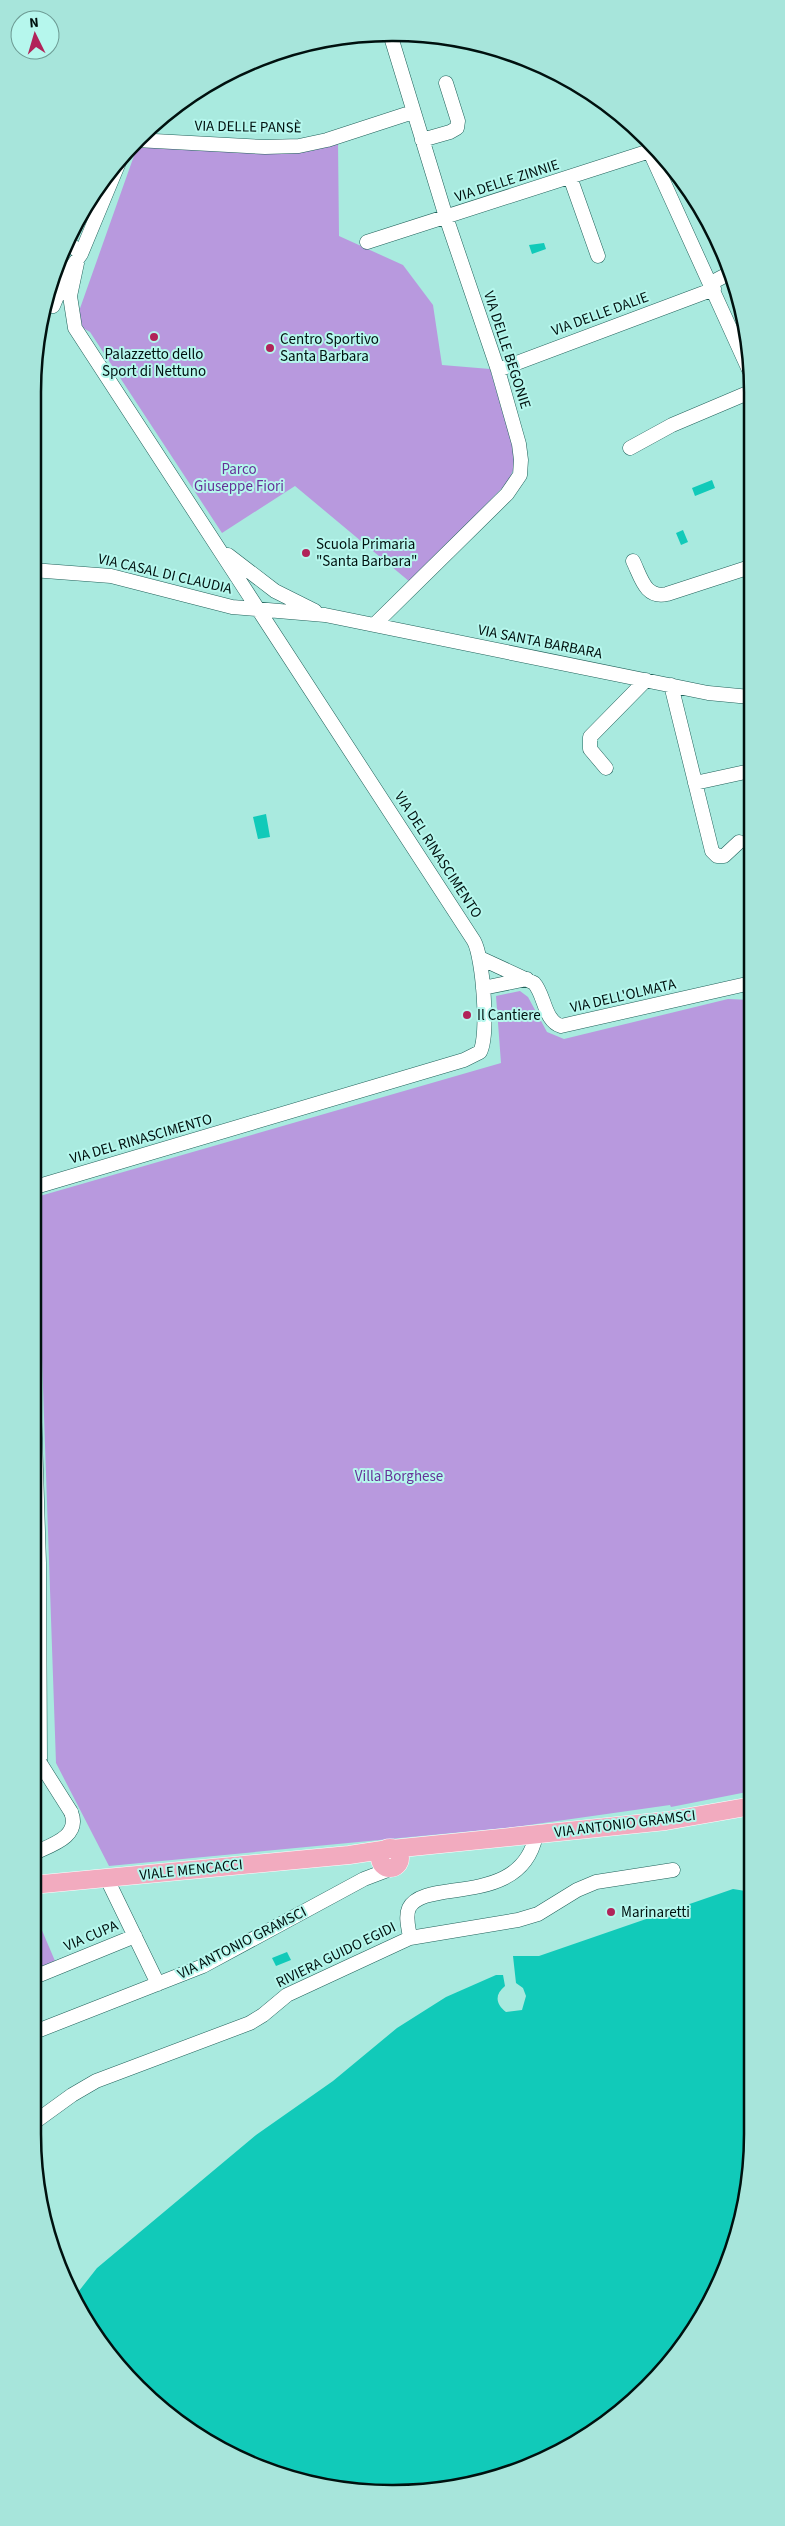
<svg xmlns="http://www.w3.org/2000/svg" width="785" height="2526" viewBox="0 0 785 2526" font-family="'Source Sans 3',sans-serif">
<rect width="100%" height="100%" fill="#a9eadf"/>
<path fill="#b899de" d="M338,142L339,236L403,265L433,305L442,365L490,369L517,461L508,482L410,582L295,486L222,533L90,332L83,328L78,321V314L136,150L146,143L311,151Z
M520,991L528,997L547,1032L564,1039L728,999L751,1000L752,1791L671,1807L670,1805L515,1827L109,1866L56,1763L41,1329L33,1291V1198L501,1063L496,996Z
M41,1928L55,1961L38,1968L33,1956V1931Z"/>
<path fill="#11cab9" d="M544,243L546,249L532,254L529,245Z
M712,480L715,488L695,496L692,488Z
M683,530L688,542L681,545L676,533Z
M266,814L270,837L258,839L253,817Z
M733,1889L752,1892V2133L746,2204L725,2271L692,2333L647,2388L593,2433L485,2481L416,2493L346,2490L233,2456L173,2419L122,2371L75,2296L97,2268L256,2135L333,2081L397,2028L446,1997L496,1975H503L505,1986C494,1995 496,2004 506,2012L522,2010L526,1996L523,1988L516,1983L513,1956H539Z
M287,1952L291,1960L276,1966L272,1958Z"/>
<g fill="none" stroke-linecap="round" stroke-linejoin="round">
<defs>
<path id="minor" d="M136,140L265,147L299,146L327,140L413,112
M422,140L450,132L457,128L458,121L446,83
M651,145L650,152L749,370
M570,177L598,256
M67,241L81,254
M367,242L656,149
M711,283L728,274
M53,306L65,277L81,254L120,160
M498,370L714,289
M630,448L672,425L750,392
M228,555L275,591L315,611
M633,561C641,577 645,599 667,594L750,567
M32,570L111,576L232,607L325,615L708,693L750,697
M374,625L507,494L520,475L521,460L519,444L498,370L446,217L391,37
M671,685L712,851L717,856H724L739,842
M606,768L590,749V737L646,680
M695,783L750,771
M480,958L534,983C545,995 544,1021 561,1026L751,983
M483,988L527,979
M32,1188L464,1060L480,1052C489,1035 483,958 474,941L75,328L70,296L77,263
M32,1344L39,1563L40,1763
M32,1854C51,1845 81,1837 71,1812
M107,1879L158,1984
M410,1938C409,1929 405,1917 409,1908C424,1877 521,1909 536,1835
M32,1978L135,1936
M32,2033L203,1966L364,1879L393,1868
M32,2124L72,2095L96,2081L250,2023L263,2015L287,1995L410,1938L518,1920L538,1914L577,1890L596,1882L673,1870"/>
<path id="major" d="M380 1858a10 10 0 1 1 20 0a10 10 0 1 1-20 0Z
M392,1849L666,1821L752,1806
M32,1885L349,1855L389,1849"/>
</defs>
<use href="#minor" stroke="#20615a" stroke-width="15"/>
<use href="#major" stroke="#fff" stroke-width="19"/>
<use href="#minor" stroke="#fff" stroke-width="14"/>
<use href="#major" stroke="#f2abbf" stroke-width="18"/>
<path stroke="#223d39" stroke-width="3" d="M32,1797H33"/>
<defs>
<path id="minor-bridge" d="M40,1763L71,1812"/>
</defs>
<use href="#minor-bridge" stroke="#20615a" stroke-width="15" stroke-linecap="butt"/>
<use href="#minor-bridge" stroke="#fff" stroke-width="14"/>
</g>
<g fill="#b12359" stroke="#b6f7ed" stroke-width="2">
<circle cx="154" cy="337" r="5"/>
<circle cx="270" cy="348" r="5"/>
<circle cx="306" cy="553" r="5"/>
<circle cx="467" cy="1015" r="5"/>
<circle cx="611" cy="1912" r="5"/>
</g>
<g text-anchor="middle" dominant-baseline="central" stroke-width="4" stroke-linejoin="round" paint-order="stroke">
<g font-size="15" fill="#00110f" stroke="#b6f7ed">
<text transform="translate(248 127) rotate(1)">VIA DELLE PANSÈ</text>
<text transform="translate(507 181) rotate(-18)">VIA DELLE ZINNIE</text>
<text transform="translate(600 314) rotate(-20)">VIA DELLE DALIE</text>
<text transform="translate(507 350) rotate(72)">VIA DELLE BEGONIE</text>
<text transform="translate(165 574) rotate(13)">VIA CASAL DI CLAUDIA</text>
<text transform="translate(540 642) rotate(11)">VIA SANTA BARBARA</text>
<text transform="translate(438 855) rotate(57)">VIA DEL RINASCIMENTO</text>
<text transform="translate(623 996) rotate(-13)">VIA DELL'OLMATA</text>
<text transform="translate(141 1139) rotate(-16)">VIA DEL RINASCIMENTO</text>
<text transform="translate(625 1824) rotate(-7)">VIA ANTONIO GRAMSCI</text>
<text transform="translate(191 1870) rotate(-6)">VIALE MENCACCI</text>
<text transform="translate(91 1936) rotate(-23)">VIA CUPA</text>
<text transform="translate(242 1943) rotate(-27)">VIA ANTONIO GRAMSCI</text>
<text transform="translate(336 1955) rotate(-26)">RIVIERA GUIDO EGIDI</text>
</g>
<g font-size="15" fill="#00110f" stroke="#b6f7ed" text-anchor="start">
<text x="280" y="339">Centro Sportivo<tspan x="280" dy="17">Santa Barbara</tspan></text>
<text x="154" y="354" text-anchor="middle">Palazzetto dello<tspan x="154" dy="17">Sport di Nettuno</tspan></text>
<text x="316" y="544">Scuola Primaria<tspan x="316" dy="17">"Santa Barbara"</tspan></text>
<text x="477" y="1015">Il Cantiere</text>
<text x="621" y="1912">Marinaretti</text>
</g>
<g font-size="15" fill="#663198" stroke="#b6f7ed">
<text x="239" y="469">Parco<tspan x="239" dy="17">Giuseppe Fiori</tspan></text>
<text x="399" y="1476">Villa Borghese</text>
</g>
</g>
<path d="M0 0H785V2526H0ZM392 41H393A351 351 0 0 1 744 392V2134A351 351 0 0 1 393 2485H392A351 351 0 0 1 41 2134V392A351 351 0 0 1 392 41Z" fill="#a7e5db" fill-rule="evenodd"/>
<path fill="none" stroke="#00110f" stroke-width="2.5" d="M392 41H393A351 351 0 0 1 744 392V2134A351 351 0 0 1 393 2485H392A351 351 0 0 1 41 2134V392A351 351 0 0 1 392 41Z"/>
<g transform="translate(35 35) rotate(355)"><circle r="24" fill="#b6f7ed" stroke="#6d9b94"/>
<path d="M0-4L9 19L0 12L-9 19Z" fill="#b12359"/>
<text y="-8" font-size="14" font-weight="bold" text-anchor="middle" fill="#00110f">N</text>
</g>
</svg>
